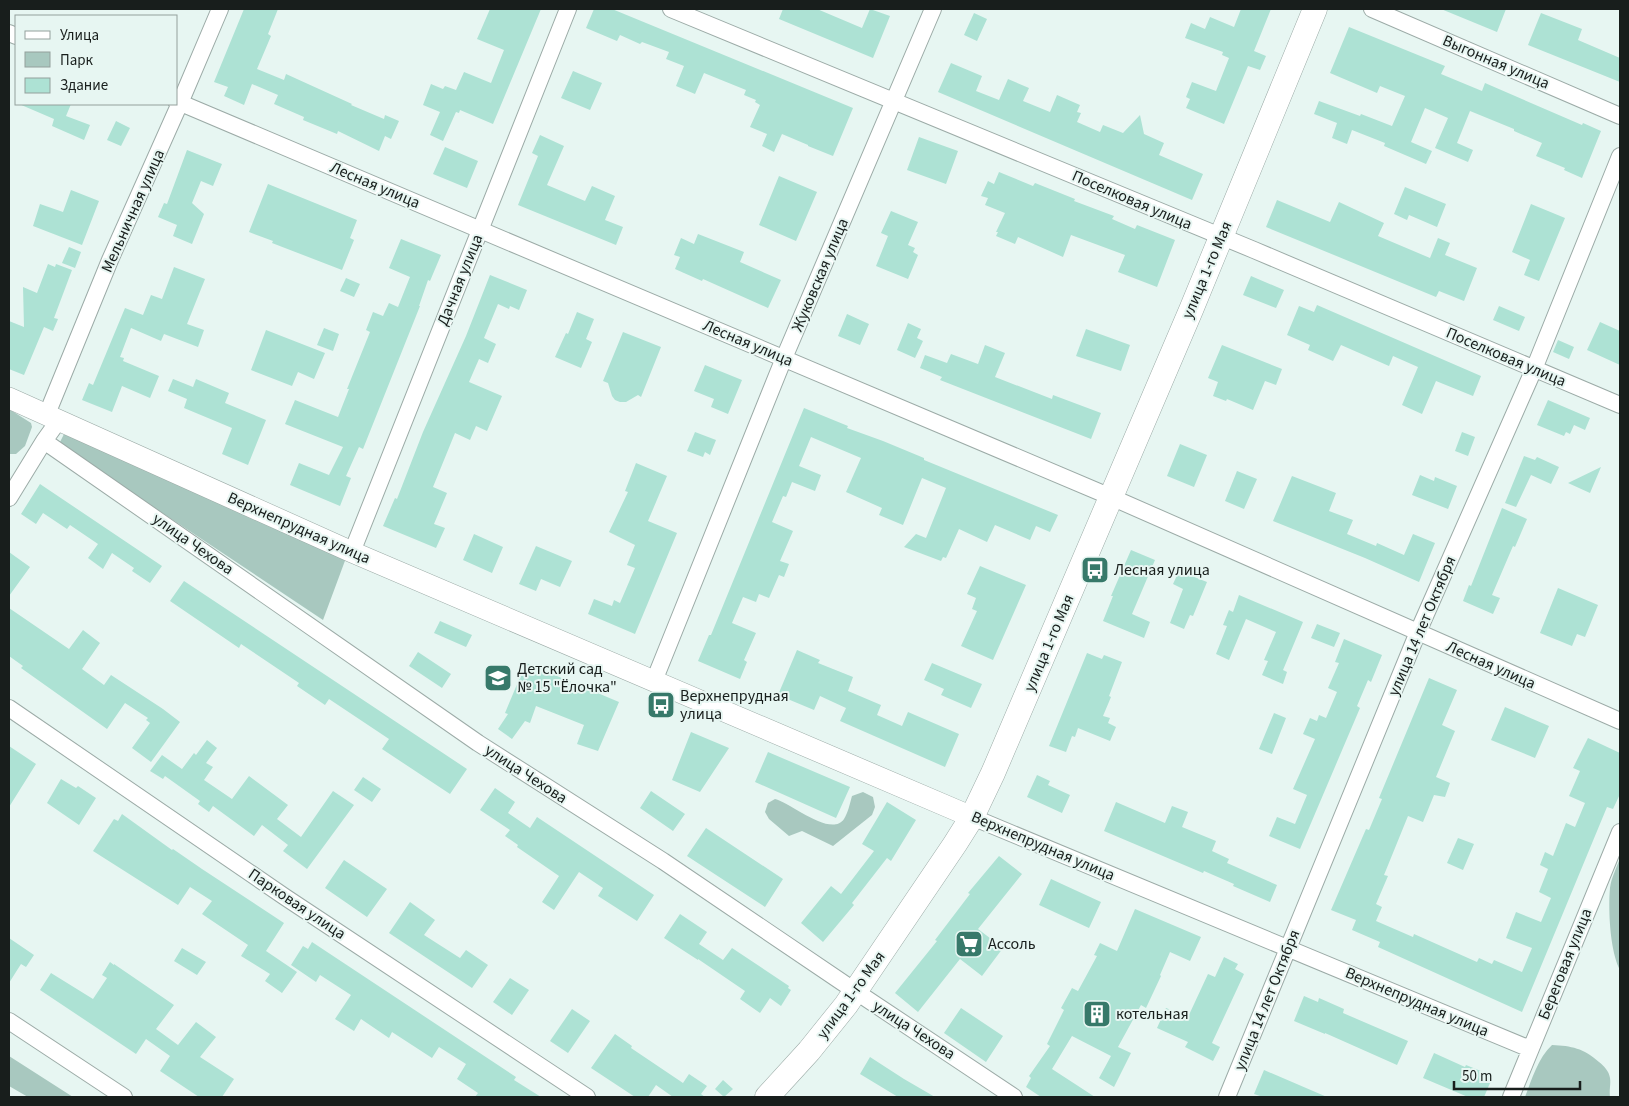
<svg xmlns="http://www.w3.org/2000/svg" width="1629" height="1106" viewBox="0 0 1629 1106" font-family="'Source Sans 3',sans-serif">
<rect width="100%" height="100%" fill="#e7f6f2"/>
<path fill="#a8c8bf" d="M9,409L31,423L32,427L25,446L16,454H9Z
M64,434L346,558L323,620L59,444Z
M863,792L873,797L875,807L872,815L833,846L802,831L789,836L769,819L765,812L768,803L775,799C791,803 831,838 844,819C848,813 850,803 852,796Z
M1620,858V970C1610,951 1608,910 1610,888C1611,878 1617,867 1620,858Z
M1552,1045C1572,1046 1583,1048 1599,1062C1604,1066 1609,1071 1610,1078C1611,1084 1609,1090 1610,1097H1525C1532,1079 1538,1058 1552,1045Z
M9,1056L73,1097H28L9,1086Z"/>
<path fill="#ade2d4" d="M244,9H278L268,34L271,36L257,69L284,80L286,74L352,104L351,105L384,119L385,115L399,121L391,139L385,136L379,151L338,131L337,134L303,120L304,117L274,104L278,95L252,84L244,105L224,96L228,87L214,82Z
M490,9H541L493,124L460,110L459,113L456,112L443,141L430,135L440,112L423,105L431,84L443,89L445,86L456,90L464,72L491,83L504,50L477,39Z
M594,9H612L853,108L833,156L808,146V145L782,134L774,152L762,146L767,134L750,127L760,105L755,102L756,100L744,95L746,90L704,73L695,94L676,86L684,66L666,59L669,52L642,42L640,44L620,35L617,41L586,28Z
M783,9H817L862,28L870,9L890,16L873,58L779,19Z
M1241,9H1271L1254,51L1266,56L1260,70L1248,66L1224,124L1186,108L1190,99L1186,97L1192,82L1216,91L1229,58L1222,55L1223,52L1185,38L1191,23L1205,29L1210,17L1234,27Z
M1441,9H1506L1497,32Z
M974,13L987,19L977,41L964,35Z
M1541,13L1582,29L1578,40L1620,58V82L1528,45Z
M1349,27L1445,66L1441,74L1482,91L1485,83L1582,125L1583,123L1601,131L1582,178L1564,170L1565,168L1536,156L1542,143L1514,131V129L1470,111L1457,143L1473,150L1468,162L1435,148L1448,118L1425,108L1411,142L1432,151L1426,164L1384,146L1385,143L1352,130L1347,144L1332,138L1337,123L1314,114L1319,101L1360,116L1361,114L1392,126L1405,96L1380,86L1377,93L1330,73Z
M951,63L982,76L976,91L999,100L1008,79L1029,88L1023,101L1050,112L1057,95L1080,105L1077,112L1081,113L1077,122L1100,132L1103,125L1123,133L1140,115L1144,134L1164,143L1159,155L1203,174L1192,200L938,92Z
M573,71L602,83L590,110L561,98Z
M19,104H71L66,116L90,125L84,140L52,126L54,119Z
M116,121L130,128L121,146L107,140Z
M540,135L564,146L547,185L585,201L592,186L615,196L605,220L623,227L616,245L518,205L538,156L532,153Z
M919,137L958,151L946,184L907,170Z
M445,147L478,161L467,188L433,174Z
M187,150L222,164L213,186L201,181L192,203L204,214L192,244L173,236L177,225L158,217L164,203L167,204Z
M999,172L1033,186L1035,183L1075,199L1074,201L1114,216L1112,219L1135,229L1137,225L1175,240L1157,287L1118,272L1125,255L1071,235L1063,257L1018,237L1015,244L996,236L998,232H996L1005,213L985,205L988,198L981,196L988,181L994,184Z
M779,176L817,192L796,241L759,225Z
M268,184L357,220L350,238L354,240L342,270L272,243L273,241L249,232Z
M1405,187L1446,204L1437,227L1409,215L1407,220L1394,214Z
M71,190L99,201L82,245L33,226L40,204L63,212Z
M1277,200L1330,222L1339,202L1384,223L1378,236L1430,258L1438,238L1450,243L1445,255L1477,268L1464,301L1439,291L1436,297L1266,227Z
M1531,204L1565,218L1539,281L1524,275L1530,260L1512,252Z
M891,211L918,222L908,245L915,248L913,252L918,255L908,279L876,266L888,236L881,233Z
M698,234L744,252L740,262L781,280L768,308L703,279L702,281L675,269L680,257L674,255L681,238L694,244Z
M401,239L441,255L430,281L428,280L419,306H420L363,449L359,447L346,476L351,478L340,506L290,485L299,463L329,475L343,447L285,424L295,400L338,417L349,389H347L370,332L366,330L373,312L383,316L389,303L398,307L410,277L389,268Z
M69,247L81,252L75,268L62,263Z
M48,264L55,267L56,264L72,270L54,318L58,319L53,331L44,327L24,375L9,369V321L24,327L23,287L37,293Z
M174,267L205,279L187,324L204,330L198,347L164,334L161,341L131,328L120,357L124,358L123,361L159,376L150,398L122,386L112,412L82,400L89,383L93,385L125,308L143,315L151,295L162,299Z
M490,275L527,290L519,310L510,306L509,309L498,304L484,338L496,344L488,363L479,359L469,382L502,396L487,431L476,426L470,440L455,433L433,487L447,493L434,524L445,528L436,548L383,526L395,498L397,499L423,432L466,336Z
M1251,276L1284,290L1276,308L1243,295Z
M346,278L360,284L354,297L340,291Z
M1317,305L1481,376L1473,396L1436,381L1422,414L1402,405L1418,367L1393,356L1389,366L1341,345L1333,361L1308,350L1310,345L1287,335L1299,306L1314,312Z
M1499,306L1525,317L1519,331L1493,320Z
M577,312L594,319L586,339L592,342L581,368L555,357L566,333L568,334Z
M847,314L869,324L860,345L838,336Z
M1600,322L1620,331V365L1587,350Z
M908,323L921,329L917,338L923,341L915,358L897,350Z
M324,328L339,334L333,351L317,345Z
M1086,329L1130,345L1121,371L1076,356Z
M266,330L325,353L314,379L298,372L292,386L251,370Z
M623,332L661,347L641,397L638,395L626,402H620L615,400L612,396L608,383L603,381Z
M1558,340L1574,347L1569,359L1553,352Z
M985,345L1005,353L995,377L1052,399L1053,395L1101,413L1091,439L940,380L942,377L920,368L925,355L947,363L951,354L978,364Z
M1222,345L1282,369L1276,385L1265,381L1253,410L1227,399L1226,401L1213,396L1218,382L1208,378Z
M705,365L742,380L728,414L711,407L714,399L694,391Z
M173,379L193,387L196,379L229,393L225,403L266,420L248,465L222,454L232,428L184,408L187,399L168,391Z
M1548,400L1590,418L1585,430L1574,425L1570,434L1566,432L1564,436L1537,425Z
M804,408L848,426L847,428L883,441L924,458V460L1058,515L1050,532L1036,526L1030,540L995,525L987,542L959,529L946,558L943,557L941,561L904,547L916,534L926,538L946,488L922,478L903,525L879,515L882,508L846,492L861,458L811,437L799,466L821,475L815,491L792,482L786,497L783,496L772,522L793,531L780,561L789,564L784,577L779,575L769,598L759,594L756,602L743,597L732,623L756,633L744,660L747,662L740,679L698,661L709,635H711Z
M695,432L716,440L710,455L705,452L703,457L687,451Z
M1462,432L1475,437L1468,456L1455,451Z
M1180,444L1207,455L1194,487L1167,476Z
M1524,456L1535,460L1537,457L1559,467L1551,484L1531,475L1516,507L1505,503Z
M636,463L667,476L648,521L677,533L635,634L588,614L594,599L612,606L614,600L620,603L635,568L627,565L635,545L609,532L628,492L625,491Z
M1601,467L1590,493L1568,483Z
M1237,471L1257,479L1244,509L1225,501Z
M1420,475L1434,481L1435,477L1457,486L1448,509L1412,495Z
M1292,476L1336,493L1329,511L1353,520L1347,534L1376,546L1377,543L1404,555L1413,534L1435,543L1419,582L1365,558L1273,521Z
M40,484L162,566L150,583L132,571L134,568L112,553L103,569L88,558L98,544L70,525L67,529L43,513L36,524L21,514Z
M1502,508L1527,519L1515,547L1513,546L1492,595L1500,598L1493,614L1463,601L1469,585L1471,586Z
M474,534L503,547L492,573L463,560Z
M536,546L572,561L560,587L541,579L536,591L519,584Z
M1131,550L1155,560L1132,614L1150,622L1144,638L1103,621L1113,596H1111Z
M9,552L30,567L9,596Z
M980,566L1026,585L993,660L961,646L977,611L972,609L976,598L967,594Z
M1179,571L1207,582L1193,616L1190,615L1184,629L1170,623L1183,589L1173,584Z
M184,581L467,769L450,794L382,749L389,739L329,699L325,705L297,686L299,683L241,644L239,648L170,601Z
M1558,588L1598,605L1585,637L1577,634L1572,646L1540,633Z
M1239,595L1303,622L1283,670L1287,672L1283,684L1262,675L1268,661L1264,660L1276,632L1246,619L1229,660L1216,654L1227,626L1223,625L1229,610L1233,612Z
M9,608L69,649L83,630L100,643L82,669L104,685L111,675L163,709L180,722L151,762L132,748L150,723L146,720L148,718L125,703L107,729L21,668L23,666L9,656Z
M440,621L472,635L466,647L434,633Z
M1317,624L1340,633L1334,647L1311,638Z
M1344,639L1382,655L1371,682L1368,680L1357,706L1360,708L1300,849L1269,836L1277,817L1295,824L1307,795L1293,789L1315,739L1303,734L1310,718L1317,721L1319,715L1326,718L1337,692L1328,688L1339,663L1335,662Z
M797,650L820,660L818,663L853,677L848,691L881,705L877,715L902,726L908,712L959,734L945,767L840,721L846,708L820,696L814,710L778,695Z
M418,652L451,674L442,688L409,666Z
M1087,653L1102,659L1104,655L1122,662L1109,696L1111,697L1103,716L1110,718L1108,723L1116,727L1110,741L1078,728L1075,737L1072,736L1066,752L1049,746Z
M526,663L619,702L598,751L577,744L584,725L536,706L530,723L525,721L512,739L498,729L508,714L505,713Z
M932,663L982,684L971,708L941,695L944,689L924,680Z
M1429,678L1457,690L1442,725L1455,731L1436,777L1450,783L1445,797L1434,795L1423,822L1408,816L1384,875L1388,876L1376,904L1382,907L1376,921L1413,937L1414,934L1477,962L1479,958L1492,964L1494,960L1522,972L1532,948L1506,938L1516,912L1541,922L1551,898L1539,892L1548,869L1540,865L1545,852L1553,856L1566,823L1575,827L1585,803L1569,796L1580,771L1573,768L1588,738L1620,753V794L1613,809L1607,807L1522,1012L1378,947L1380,942L1352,930L1356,920L1331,910L1366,829L1369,830L1382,799L1379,798Z
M1505,707L1549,726L1535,758L1491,740Z
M1274,713L1286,718L1272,754L1259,749Z
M691,732L729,748L700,792L672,780Z
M207,740L217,748L206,763L213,767L204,780L232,799L249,776L288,805L277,819L301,837L333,791L354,805L307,869L283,851L288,845L262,825L254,836L213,806L209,812L198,804L200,801L165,776L163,779L150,771L162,755L182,769L194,753L196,755Z
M9,746L36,764L9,807Z
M768,752L850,787L836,818L755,782Z
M1037,775L1050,781L1048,785L1070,795L1062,813L1027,797Z
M363,777L381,789L372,802L354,790Z
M61,779L76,788L78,786L96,798L79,825L47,803Z
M495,788L515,802L508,813L530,828L537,817L654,895L637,921L598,896L603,888L579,872L554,910L542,902L559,876L517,847L518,845L505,836L510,830L480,810Z
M651,791L685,814L673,831L640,808Z
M887,802L916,820L891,861L887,858L852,903L854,905L823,942L801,923L831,886L841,894L874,851L862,844Z
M1116,802L1165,823L1172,806L1188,812L1182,827L1216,841L1212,851L1229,859L1227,863L1277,885L1270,902L1233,886L1234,884L1204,871L1203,873L1104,831Z
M122,814L172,850L173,849L202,869L284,923L266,951L297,972L282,993L265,981L270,974L241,956L248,945L202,914L212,901L190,887L178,905L93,851L114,819L118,821Z
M706,828L783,879L765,907L687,856Z
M1458,838L1474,844L1463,870L1447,863Z
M999,856L1022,874L978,929L1003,948L982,976L960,959L918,1012L895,993L937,941L935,940L970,894L968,893Z
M344,860L387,889L367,917L325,888Z
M1051,879L1101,902L1089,928L1039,905Z
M410,902L435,920L424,935L460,958L466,950L488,965L472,988L389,933Z
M1135,909L1201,937L1190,961L1170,952L1160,975L1161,976L1146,1008L1141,1005L1118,1047L1131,1053L1114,1087L1099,1078L1111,1056L1072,1036L1052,1069L1095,1097H1041L1026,1087L1031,1078L1029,1076L1050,1046L1047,1044L1064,1010L1061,1008L1072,988L1078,991L1097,956L1094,955L1100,943L1117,951Z
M680,914L707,932L699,944L723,960L732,948L789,986L788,988L791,990L781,1006L770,998L760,1013L740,999L745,991L698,959V960L664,938Z
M9,938L34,955L26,967L21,964L9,983Z
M312,942L516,1077L514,1080L541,1097H475L478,1093L457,1079L466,1064L439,1047L432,1058L392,1032L389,1038L361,1019L354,1031L335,1019L351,995L320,975L316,982L291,965L303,946L308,949Z
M182,948L206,962L197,975L174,961Z
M1224,957L1238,964L1235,969L1244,974L1212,1043L1220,1047L1213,1061L1185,1047L1188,1042L1157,1028L1166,1008L1188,1017L1208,974L1215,977Z
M110,962L114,965V964L174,1005L156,1029L178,1045L196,1022L216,1037L200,1057L234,1079L222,1097H199L160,1071L170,1056L146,1039L136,1054L40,990L51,973L93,999L107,978L102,975Z
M510,978L529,990L512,1015L493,1002Z
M1304,996L1318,1002L1319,998L1344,1009L1343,1013L1408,1041L1397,1065L1325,1033V1034L1294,1021Z
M961,1008L1003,1036L986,1062L944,1033Z
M572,1009L590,1021L568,1053L550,1041Z
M615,1034L632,1046L631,1048L683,1083L689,1074L707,1086L701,1094L705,1097H673L656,1085L648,1097H635L591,1068Z
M1434,1053L1465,1067L1466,1065L1493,1076L1484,1097H1468L1423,1078Z
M870,1057L904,1079L935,1097H898L860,1074Z
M1264,1070L1327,1097H1263L1254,1094Z
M723,1080L733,1089L724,1097L715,1089Z"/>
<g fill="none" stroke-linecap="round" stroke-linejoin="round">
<defs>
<path id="minor" d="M671,9L1254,250L1620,405
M1372,9L1620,116
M9,33L16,36
M176,101L1111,497L1620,721
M47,414L110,260L180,103L220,9
M44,441L478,743L663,861L855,991L1014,1097
M9,498L44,441L59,420
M352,552L568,9
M654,681L784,358L933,9
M9,708L285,897L587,1097
M972,817L1530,1049
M9,1021L124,1097
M1227,1097L1418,632L1534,369L1620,156
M1511,1097L1620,832"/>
<path id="tertiary" d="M9,398L352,552L972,817"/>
<path id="secondary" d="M767,1097L809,1051L846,1005L955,844L972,817L993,773L1191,310L1315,9"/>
</defs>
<use href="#minor" stroke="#9caba7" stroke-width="18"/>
<use href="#tertiary" stroke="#9caba7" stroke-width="22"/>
<use href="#secondary" stroke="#9caba7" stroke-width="25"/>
<use href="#minor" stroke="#fff" stroke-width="16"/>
<use href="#tertiary" stroke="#fff" stroke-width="21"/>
<use href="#secondary" stroke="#fff" stroke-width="24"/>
</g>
<defs>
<symbol id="bus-square" viewBox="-11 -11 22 22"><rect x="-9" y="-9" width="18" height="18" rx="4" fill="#37796a" stroke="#e7f6f2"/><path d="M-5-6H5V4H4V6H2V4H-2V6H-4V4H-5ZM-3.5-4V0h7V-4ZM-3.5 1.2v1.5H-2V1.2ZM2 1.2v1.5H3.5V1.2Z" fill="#fff"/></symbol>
<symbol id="school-square" viewBox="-11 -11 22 22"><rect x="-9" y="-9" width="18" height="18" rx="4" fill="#37796a" stroke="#e7f6f2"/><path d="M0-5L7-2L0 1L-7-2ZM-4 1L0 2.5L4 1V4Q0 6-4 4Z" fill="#fff"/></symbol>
<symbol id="supermarket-square" viewBox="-11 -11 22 22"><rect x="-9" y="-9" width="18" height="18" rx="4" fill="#37796a" stroke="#e7f6f2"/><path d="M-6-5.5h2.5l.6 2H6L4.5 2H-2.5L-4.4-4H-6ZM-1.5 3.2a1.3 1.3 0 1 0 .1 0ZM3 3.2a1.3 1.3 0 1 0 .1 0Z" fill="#fff"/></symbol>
<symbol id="building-square" viewBox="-11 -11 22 22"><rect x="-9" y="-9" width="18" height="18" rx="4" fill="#37796a" stroke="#e7f6f2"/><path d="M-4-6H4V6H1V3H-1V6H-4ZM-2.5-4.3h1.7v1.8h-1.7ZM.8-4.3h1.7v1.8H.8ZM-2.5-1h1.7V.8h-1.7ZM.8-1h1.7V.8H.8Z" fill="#fff"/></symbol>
</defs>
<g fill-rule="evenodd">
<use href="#bus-square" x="1079" y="554" width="32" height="32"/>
<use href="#school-square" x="482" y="662" width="32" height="32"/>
<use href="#bus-square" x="645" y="689" width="32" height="32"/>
<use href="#supermarket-square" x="953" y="928" width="32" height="32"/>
<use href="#building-square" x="1081" y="998" width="32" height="32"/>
</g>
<g text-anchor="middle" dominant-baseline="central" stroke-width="4" stroke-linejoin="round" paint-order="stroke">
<g font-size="16" fill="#181e1c" stroke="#e7f6f2">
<text transform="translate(1496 62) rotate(23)">Выгонная улица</text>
<text transform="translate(375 185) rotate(23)">Лесная улица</text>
<text transform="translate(1132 200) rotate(23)">Поселковая улица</text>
<text transform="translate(133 211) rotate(-66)">Мельничная улица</text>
<text transform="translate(1207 270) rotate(-67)">улица 1-го Мая</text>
<text transform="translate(820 275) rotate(-67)">Жуковская улица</text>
<text transform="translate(460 280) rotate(-68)">Дачная улица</text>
<text transform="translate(748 343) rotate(23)">Лесная улица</text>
<text transform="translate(1506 357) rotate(23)">Поселковая улица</text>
<text transform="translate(299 528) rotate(24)">Верхнепрудная улица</text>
<text transform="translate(193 544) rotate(35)">улица Чехова</text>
<text transform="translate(1422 626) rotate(-67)">улица 14 лет Октября</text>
<text transform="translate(1049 643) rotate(-67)">улица 1-го Мая</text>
<text transform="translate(1491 665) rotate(24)">Лесная улица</text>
<text transform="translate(526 774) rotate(33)">улица Чехова</text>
<text transform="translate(1043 846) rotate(23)">Верхнепрудная улица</text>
<text transform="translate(297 904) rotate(34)">Парковая улица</text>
<text transform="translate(1565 964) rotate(-68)">Береговая улица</text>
<text transform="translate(851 995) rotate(-54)">улица 1-го Мая</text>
<text transform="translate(1267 1000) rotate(-68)">улица 14 лет Октября</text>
<text transform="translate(1417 1002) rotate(23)">Верхнепрудная улица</text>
<text transform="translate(914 1030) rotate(33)">улица Чехова</text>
</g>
<g font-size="16" fill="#181e1c" stroke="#e7f6f2" text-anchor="start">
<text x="1114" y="570">Лесная улица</text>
<text x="517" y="669">Детский сад<tspan x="517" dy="18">№ 15 "Ёлочка"</tspan></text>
<text x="680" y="696">Верхнепрудная<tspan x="680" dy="18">улица</tspan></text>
<text x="988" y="944">Ассоль</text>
<text x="1116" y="1014">котельная</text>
</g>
</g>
<rect width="1629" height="1106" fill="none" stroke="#181e1c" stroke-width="20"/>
<rect x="15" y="15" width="162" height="90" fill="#e7f6f2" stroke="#94a09c"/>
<rect x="25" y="31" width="25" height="8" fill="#ffffff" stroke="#94a09c"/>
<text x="60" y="40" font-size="15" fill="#181e1c">Улица</text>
<rect x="25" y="52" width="25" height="15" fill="#a8c8bf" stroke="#94a09c"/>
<text x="60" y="65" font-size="15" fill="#181e1c">Парк</text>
<rect x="25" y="78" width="25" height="15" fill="#ade2d4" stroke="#94a09c"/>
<text x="60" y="90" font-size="15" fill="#181e1c">Здание</text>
<path d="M1454 1081v8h126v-8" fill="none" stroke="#181e1c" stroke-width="2.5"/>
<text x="1462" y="1081" font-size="15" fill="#181e1c" stroke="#e7f6f2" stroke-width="4" paint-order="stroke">50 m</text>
</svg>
